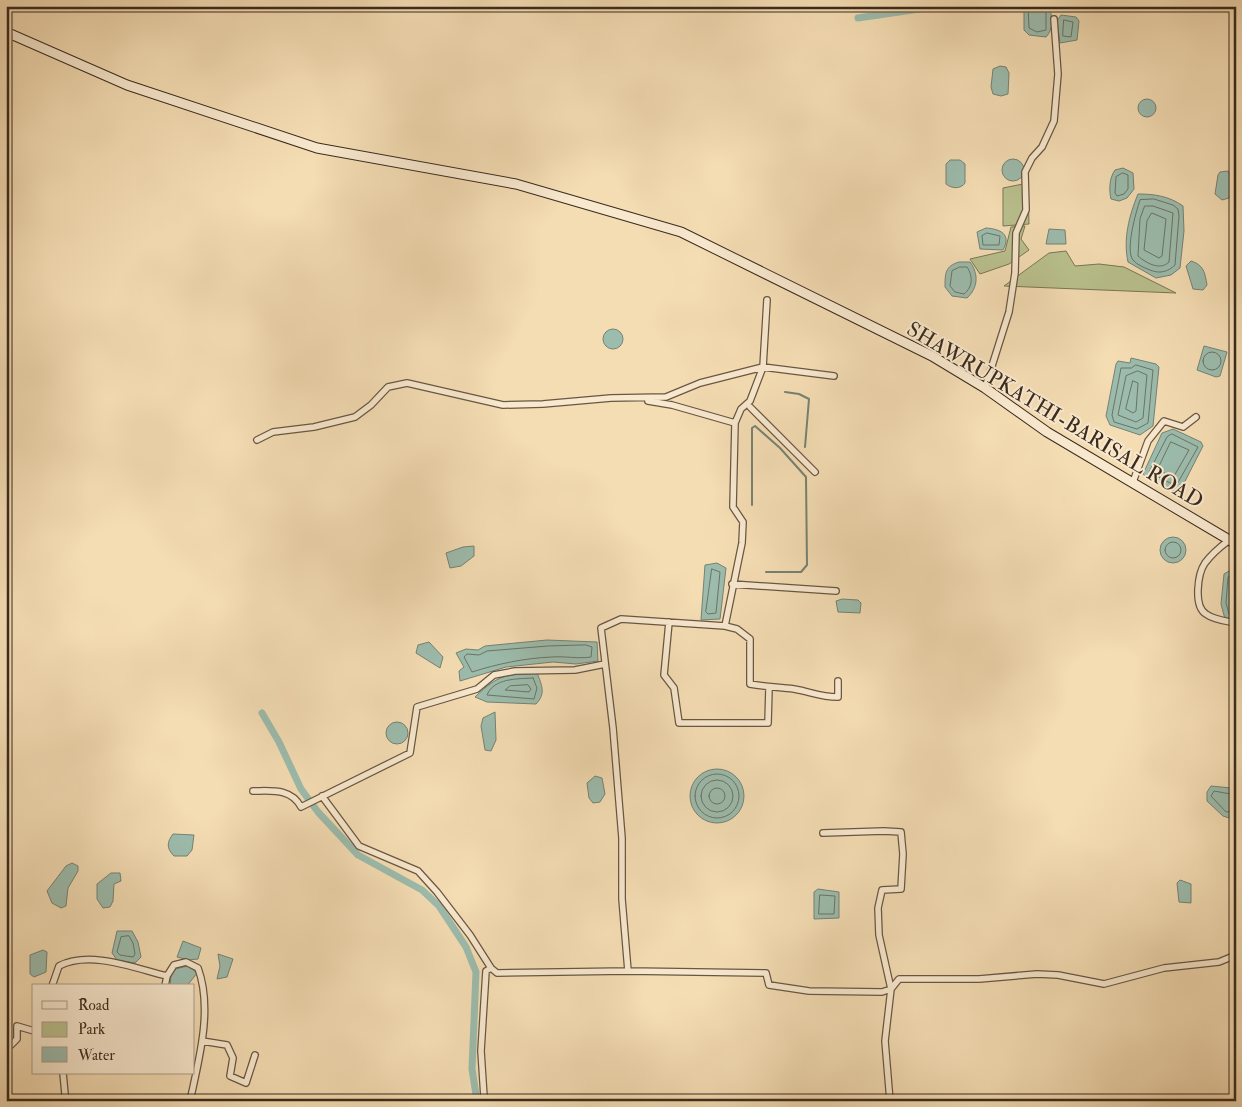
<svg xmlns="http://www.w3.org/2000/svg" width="1242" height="1107" viewBox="0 0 1242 1107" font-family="'IM FELL Double Pica',serif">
<rect width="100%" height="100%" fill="#f4dcb3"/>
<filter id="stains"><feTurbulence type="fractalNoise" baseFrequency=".004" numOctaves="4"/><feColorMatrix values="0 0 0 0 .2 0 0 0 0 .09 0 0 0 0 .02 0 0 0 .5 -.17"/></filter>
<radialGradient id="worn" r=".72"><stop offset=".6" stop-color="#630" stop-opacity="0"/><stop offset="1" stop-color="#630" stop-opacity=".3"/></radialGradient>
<path fill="#b9c18e" stroke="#7a7656" d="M1028,183L1029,224L1003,226V188Z
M1025,226L1021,239L1029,250L1009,264L980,274L970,259L1005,251L1011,227Z
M1066,251L1075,266L1099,264L1124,267L1176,293L1004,286L1049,253Z"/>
<path fill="#9cbcad" stroke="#758274" d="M1024,6H1048C1053,15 1054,29 1046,37L1029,35L1024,30Z
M1061,15L1076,17L1079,21L1077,40L1060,43L1057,21Z
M1000,66L1006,67L1009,73L1008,94L1001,96L993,94L991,87L993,69Z
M1138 108a9 9 0 1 1 18 0a9 9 0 1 1-18 0Z
M1002 170a11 11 0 1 1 22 0a11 11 0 1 1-22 0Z
M950,160H960L965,164V183C961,189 952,189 946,184V164Z
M1123,168L1133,173L1134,189L1127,198L1119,201L1111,199C1109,191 1109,178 1115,170Z
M1228,171C1234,179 1234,191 1229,198L1222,200L1215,194L1218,175L1220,172Z
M1138,194C1154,194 1169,196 1183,206L1184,231L1180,268L1171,275L1156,278L1128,262C1123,239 1129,216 1138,194Z
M986,228C1000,229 1012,234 1003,250L980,249L977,232Z
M1049,229L1065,230L1066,244H1046Z
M1191,261C1204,265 1205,273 1207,285L1203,290L1193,289L1186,266Z
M959,262H970C979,274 978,288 967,298L952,296L945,287C945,274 945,266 959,262Z
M603 339a10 10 0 1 1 20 0a10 10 0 1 1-20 0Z
M1204,346L1227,352L1220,376L1216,377L1197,370Z
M1131,358L1156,364L1159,367L1153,426L1140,435L1110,425L1106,416L1116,364L1118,361L1130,363Z
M1173,429L1201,442L1203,446L1181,489L1176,492L1147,478L1143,474L1162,433Z
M1160 550a13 13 0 1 1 26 0a13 13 0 1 1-26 0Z
M474,546V556L461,566L450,568L446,553L463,547Z
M717,563L726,568L720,619L701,620L705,565Z
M1229,571H1236V620L1225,619L1221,604L1224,574Z
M842,599L858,600L861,603L860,613L838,612L836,601Z
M547,640L597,642L598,661L576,664L553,662L506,667L460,681L459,671L464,667L456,653L466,649L478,650L485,646Z
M429,642L443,657L440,668L416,653L418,645Z
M537,673C542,685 546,694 536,704L487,702L475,697C499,674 505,675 537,673Z
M495,712L496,740L491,751L485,750L481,726L483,718Z
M386 733a11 11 0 1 1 22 0a11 11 0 1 1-22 0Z
M690 796a27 27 0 1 1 54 0a27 27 0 1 1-54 0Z
M595,776L602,778L605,794L600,802L593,803L589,798L587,783Z
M1211,786L1231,788L1235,791L1236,815L1229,818L1223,816L1207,801V792Z
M173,834L194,835L192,850L187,856H174C166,848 167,842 173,834Z
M72,863L78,866V871L68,888L66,906L61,908L52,903L47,891L66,866Z
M111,873H120L121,881L114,884L113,901L110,907L103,908L97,899V884Z
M1180,880L1191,884V903L1179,902L1177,883Z
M818,889L839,892V918L814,919V892Z
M117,931H132L138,942L141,957L135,963L117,960L112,953Z
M183,941L201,948L198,959L188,960L177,957Z
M43,950L47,952L46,972L34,977L30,974V955Z
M218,954L233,959L227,977L217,979L220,966Z
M188,966L197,973L187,986H170L171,975L175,969Z"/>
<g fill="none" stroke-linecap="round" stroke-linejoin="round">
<path stroke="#6b7466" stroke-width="1" d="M1028,6L1029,28L1037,32L1046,30V14L1044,6
M1064,20L1073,22L1071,37L1063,36Z
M1123,173L1128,175V189L1124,194L1117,196L1115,193L1116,177Z
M1154,199L1173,205L1178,209L1179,216L1175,265C1168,272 1159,274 1150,270C1145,268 1137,265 1133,260C1125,250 1136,212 1140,200Z
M1145,206H1153L1173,213L1169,262C1160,271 1146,263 1138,256L1140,219Z
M1152,213L1166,219L1162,256L1159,258L1144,250L1147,221Z
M987,233L1000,236L999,245H983L982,236Z
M960,267H967C973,276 973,287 964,294L955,292L950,286L952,271Z
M1203 361a9 9 0 1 1 18 0a9 9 0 1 1-18 0Z
M1136,365L1153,370L1148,423L1137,429L1114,422L1112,415L1121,368H1131Z
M1138,371L1147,375L1143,418L1136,422L1118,415L1126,376Z
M1133,381L1138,383L1136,411L1133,413L1126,409Z
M1172,434L1198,447L1176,486L1149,472L1167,437Z
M1171,442L1189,450L1173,478L1158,469Z
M1165 550a8 8 0 1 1 16 0a8 8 0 1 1-16 0Z
M712,569L720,572L716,613L708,614L706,612Z
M1236,576L1228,577L1226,603L1229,614L1236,615
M586,645L592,647L591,657C577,659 566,656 552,657C525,658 497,664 472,672L464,657L467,654L479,655L487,651L548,646Z
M533,678L537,688L534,699L487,695C494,678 517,679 533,678Z
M528,685L531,689L529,692L505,690L510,686Z
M695 796a22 22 0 1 1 44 0a22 22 0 1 1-44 0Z
M701 796a16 16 0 1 1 32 0a16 16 0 1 1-32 0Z
M709 796a8 8 0 1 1 16 0a8 8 0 1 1-16 0Z
M1236,795L1214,791L1211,796L1226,812L1236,811
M820,895L835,896L834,914H819Z
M129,936L133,943L135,954L133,957L120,955L117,952L121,937Z"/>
<path stroke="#758274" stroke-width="2" d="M785,392L799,394L809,399L805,447
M752,505V428L755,426L780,448L806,477L807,565L801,572H766"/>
<path stroke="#9cbcad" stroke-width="7" d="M858,18L940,6
M262,713L279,742L301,789L318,812L358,855L422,890L439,906L466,947L476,972L472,1069L477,1101"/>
<defs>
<path id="minor" d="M985,388L1009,312L1015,273L1016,233L1026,210L1025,172L1032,158L1042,147L1054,121L1058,74L1054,19
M648,401L672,405L735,423
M750,407L815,472
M257,440L273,432L314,427L355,417L371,405L388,387L407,383L503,405L543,404L611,398L666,397L700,383L763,367L767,300
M1133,482L1148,441L1164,421L1183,427L1196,417
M1228,541C1220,547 1211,555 1205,563C1198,573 1193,606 1206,614C1214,620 1226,621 1236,623
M732,584L836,591
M669,622L664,675L674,688L679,723H768L769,688
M725,626L737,629L750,639V684C765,687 779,687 794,689C812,692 819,697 838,697V681
M253,791C272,791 291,788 301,807L410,753L417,707L477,689L494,675L515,671L575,670L605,664
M322,796L359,846L418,871L437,892L470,935L491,968L497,973L628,971L766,973L769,985L809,991L882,992L891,989L899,979H979L1037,974L1058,975L1104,984L1164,968L1219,962L1236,955
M823,833L884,831L901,832L903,854L901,889L882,890L878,908L879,935L891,989L885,1041L890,1101
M628,971L622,899V838L613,728L601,628L621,619L725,626L742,543L743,522L733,507L735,423L741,409L750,401L763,367L834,376
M52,986L59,966C90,950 134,968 167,976
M165,986L167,976L174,965L186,962L198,968C213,1009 199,1059 190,1101
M202,1041L227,1045L233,1058L230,1076L246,1083L255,1055
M6,1045H11L17,1039V1026L34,1031
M63,1101L65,1094L63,1073
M487,1101L484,1097L481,1051L486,971L491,968"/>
<path id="secondary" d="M6,32L127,85L317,148L516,184L681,232L932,356L985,388L1047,432L1236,544"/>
</defs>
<use href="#minor" stroke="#685743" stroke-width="8"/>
<use href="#secondary" stroke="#3a2b1e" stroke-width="11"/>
<use href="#minor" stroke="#f8e8ce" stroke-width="5.5"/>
<use href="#secondary" stroke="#f8e8ce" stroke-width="9"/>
</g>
<g text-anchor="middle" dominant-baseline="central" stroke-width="4" stroke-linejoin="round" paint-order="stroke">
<g font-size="21" fill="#3a2b1e" stroke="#f8e8ce">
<text transform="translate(1055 415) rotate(31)">SHAWRUPKATHI-BARISAL ROAD</text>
</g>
</g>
<rect width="1242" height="1107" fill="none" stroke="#f4dcb3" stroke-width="25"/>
<rect x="8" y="8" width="1227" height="1092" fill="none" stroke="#3a2b1e" stroke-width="2.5"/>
<rect x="12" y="12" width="1217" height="1082" fill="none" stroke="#3a2b1e"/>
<rect x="32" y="984" width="162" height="90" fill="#f8e8ce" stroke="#ac9c88"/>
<rect x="42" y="1001" width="25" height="8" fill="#f8e8ce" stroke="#ac9c88"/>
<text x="78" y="1010" font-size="15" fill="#3a2b1e">Road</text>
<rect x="42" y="1022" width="25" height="15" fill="#b9c18e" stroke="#ac9c88"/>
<text x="78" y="1034" font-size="15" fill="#3a2b1e">Park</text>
<rect x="42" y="1047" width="25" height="15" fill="#9cbcad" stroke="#ac9c88"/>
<text x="78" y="1060" font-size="15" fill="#3a2b1e">Water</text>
<rect width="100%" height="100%" filter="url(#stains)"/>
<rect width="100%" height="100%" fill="url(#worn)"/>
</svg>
